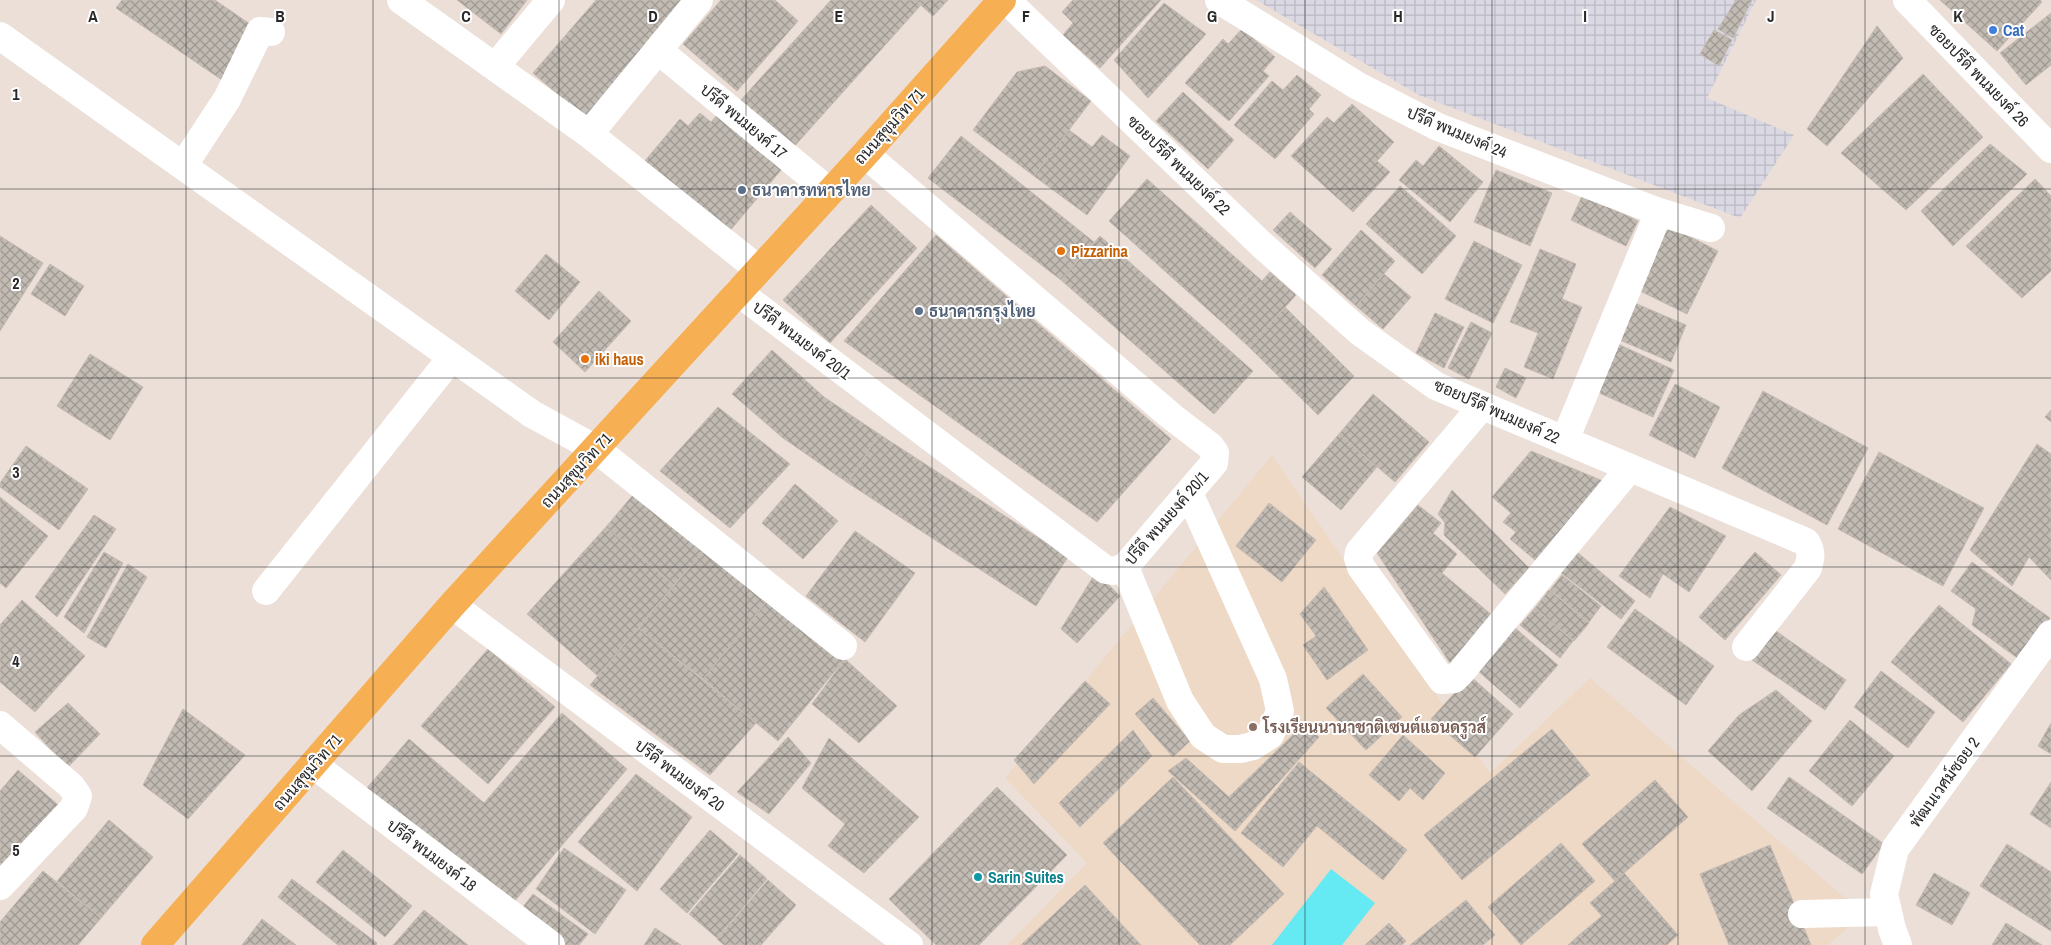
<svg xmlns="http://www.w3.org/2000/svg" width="2051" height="945" viewBox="0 0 2051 945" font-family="'Archivo Narrow',Sarabun,sans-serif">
<defs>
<pattern id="industrial-grid" width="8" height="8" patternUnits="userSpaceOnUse" patternTransform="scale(1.25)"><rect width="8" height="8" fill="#dad9e3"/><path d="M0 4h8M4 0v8" fill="none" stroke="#bbbac3"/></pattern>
<pattern id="building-cross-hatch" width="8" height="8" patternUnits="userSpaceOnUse" patternTransform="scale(1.25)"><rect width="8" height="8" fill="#c2bbb4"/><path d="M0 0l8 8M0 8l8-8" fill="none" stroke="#9e9892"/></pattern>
</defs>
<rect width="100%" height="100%" fill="#ebdfd8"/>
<path fill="url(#industrial-grid)" d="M1256,0H1756L1707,98L1794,135L1740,218L1419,95Z"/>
<path fill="#eed9c6" d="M1272,455L1490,773L1590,678L1864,914L1828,945H1007L1087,863L1005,778Z"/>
<path fill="#65e9f3" d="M1331,869L1375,903L1342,945H1272Z"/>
<path fill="url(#building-cross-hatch)" stroke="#c6bbb2" d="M122,0H215L260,31L225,82L116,8Z
M457,0H527L501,34Z
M596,0H689L586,119L533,73Z
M721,0H775L798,21L737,91L683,44Z
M831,0H915L921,5L791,150L739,102Z
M915,0H948L933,16Z
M1073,0H1161L1100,68L1063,35L1073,23L1062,12Z
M1736,0H1752L1733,38L1718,29Z
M1940,0H2040L2042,2L1997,51Z
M1164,3L1206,34L1148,98L1114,60Z
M2051,13V65L2026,85L2000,53Z
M1877,26L1903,58L1827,146L1807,129Z
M1242,29L1275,57L1263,71L1269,76L1229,121L1185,83L1223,39L1228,44Z
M1714,30L1732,40L1719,66L1700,54Z
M1045,66L1091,101L1034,176L973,130L1017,72Z
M1923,74L1983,137L1906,210L1841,153Z
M1297,75L1321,95L1309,109L1314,114L1275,159L1234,125L1272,81L1283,90Z
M1183,92L1234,140L1208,169L1156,121Z
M1352,104L1394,142L1377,161L1390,172L1353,212L1291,156L1327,117L1334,123Z
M700,113L711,122L718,114L782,169L728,233L644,162L680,119L688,126Z
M1069,130L1092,147L1102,135L1130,156L1087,215L1034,176Z
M961,136L1094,242L1061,280L928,178Z
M1990,144L2027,174L1953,246L1921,211Z
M1439,146L1483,182L1450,222L1399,180L1416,160L1423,166Z
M1496,170L1552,193L1530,246L1474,222Z
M1147,179L1262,281L1224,324L1109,221Z
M2035,179L2051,196V271L2022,298L1966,246Z
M1400,186L1456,236L1422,274L1366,224Z
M1583,194L1638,221L1626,246L1571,220Z
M871,205L917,248L830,343L783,300Z
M1290,212L1332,249L1315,268L1273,230Z
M1665,224L1718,251L1687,314L1634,288Z
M1361,230L1395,261L1356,306L1322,275Z
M936,235L1171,439L1097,522L844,341Z
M0,236L43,263L0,331Z
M1100,236L1253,371L1214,414L1061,280Z
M1474,241L1522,265L1493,323L1445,299Z
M1540,249L1576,264L1562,299L1582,307L1553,379L1524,367L1538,333L1510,322Z
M546,254L580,282L549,320L515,291Z
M50,264L84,286L65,316L31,294Z
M1270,272L1296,295L1249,347L1224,324Z
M1384,274L1411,297L1383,329L1356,306Z
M599,291L631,321L585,372L553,342Z
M1630,301L1686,325L1671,362L1615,338Z
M1285,307L1354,376L1318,415L1249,347Z
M1435,313L1464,327L1444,368L1416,353Z
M1471,322L1492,333L1469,379L1448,368Z
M1618,344L1674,370L1653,417L1597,392Z
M772,350L824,397L879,434L848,483L783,438L732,394Z
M90,354L143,387L110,440L57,406Z
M1505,368L1526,378L1516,398L1496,387Z
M1675,384L1720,407L1695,458L1649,435Z
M1763,391L1868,448L1827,525L1722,468Z
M1373,394L1429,442L1395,482L1339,434Z
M718,407L790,464L730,528L660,471Z
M2051,410V422L2045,417Z
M879,434L1068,557L1036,606L848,483Z
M1339,434L1377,467L1341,510L1302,477Z
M2037,444L2051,454V580L2029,557L2012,586L1970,550Z
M26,446L88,489L59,530L0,487V483Z
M1531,451L1603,481L1535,560L1510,539L1516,532L1503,522L1511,513L1492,497Z
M1879,452L1984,508L1943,586L1838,529Z
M795,484L838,521L803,559L762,523Z
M638,489L707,547L674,585L606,527Z
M1452,490L1529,568L1505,594L1444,535L1445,523L1438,514Z
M0,497L48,536L6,588L0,583Z
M1269,503L1316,540L1282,582L1236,546Z
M1418,505L1441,523L1433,533L1457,554L1442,573L1493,616L1452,666L1377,553Z
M1670,507L1726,536L1689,592L1663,574L1650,598L1619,576Z
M94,515L116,529L57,617L35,597Z
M606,527L674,585L598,676L527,614Z
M855,531L915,573L865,642L806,596Z
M707,547L768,600L703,679L638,628Z
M104,552L123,563L84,633L64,617Z
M1577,552L1635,601L1621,619L1560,572Z
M1755,552L1781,575L1725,640L1699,617Z
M1972,562L2050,618L2020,660L1972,625L1976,609L1951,591Z
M128,564L147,577L106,648L87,637Z
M1096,572L1120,596L1077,643L1061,629Z
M1562,575L1601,606L1589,622L1550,590Z
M1324,587L1368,650L1327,680L1303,645L1316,636L1300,614Z
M1549,590L1589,623L1574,641L1535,608Z
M22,600L85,656L35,712L0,682V625Z
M768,600L843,661L778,741L703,679Z
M1939,605L2011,664L1963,722L1891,662Z
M1535,608L1573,641L1560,658L1520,625Z
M1635,609L1714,666L1686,705L1607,647Z
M1514,627L1558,665L1520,708L1477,670Z
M638,628L756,723L710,775L590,685Z
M1773,629L1846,680L1825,710L1752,660Z
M488,649L555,707L488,784L421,726Z
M845,659L897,706L859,743L812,704Z
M1881,671L1935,712L1908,748L1854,707Z
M1363,674L1402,717L1366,750L1326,708Z
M1470,676L1513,714L1475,757L1431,719Z
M1085,681L1110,704L1034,784L1014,760Z
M1776,690L1812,721L1752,791L1708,751L1739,715Z
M1153,698L1190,741L1173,757L1135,714Z
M68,703L100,734L67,768L35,732Z
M183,709L245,755L188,819L143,785Z
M562,713L627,769L507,910L366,789L409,739L484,803Z
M1850,720L1894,756L1852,806L1809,771Z
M2051,723V754L2038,746Z
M1304,724L1319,737L1235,831L1168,771L1186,758L1229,797Z
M1552,729L1590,775L1462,880L1424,835Z
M1133,730L1152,756L1080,827L1059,803Z
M1403,735L1445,773L1423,800L1410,788L1399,801L1369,775Z
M788,737L811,763L769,814L737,792Z
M829,738L919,817L864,873L828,846L845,824L802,788Z
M1299,762L1407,850L1383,880L1317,826L1283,867L1241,833Z
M18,770L64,810L0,873V791Z
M636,774L692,817L637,891L578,842Z
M1173,777L1284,894L1230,945H1200L1103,843Z
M1789,777L1884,844L1862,874L1767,808Z
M1655,780L1688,817L1615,881L1582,844Z
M2051,782V828L2030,814Z
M997,787L1067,855L979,945H936L889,899Z
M109,820L153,857L101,918L57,881Z
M710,830L738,854L687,913L660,889Z
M1561,843L1595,881L1521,945L1488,907Z
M2007,844L2051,872V931L1980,886Z
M1770,845L1811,945H1729L1700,874Z
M564,848L626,890L595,934L536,889Z
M343,850L412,906L385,937L316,882Z
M740,855L767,879L717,938L689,914Z
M43,871L101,918L78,945H0V922Z
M1624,873L1678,935L1667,945H1587L1579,935L1602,916L1590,903Z
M1934,873L1970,893L1952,925L1916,905Z
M292,879L377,943L376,945H338L278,897Z
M768,880L796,905L761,945H724L717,939Z
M1085,885L1141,945H1021Z
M533,894L588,934L579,945H563L519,912Z
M1466,900L1495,935L1483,945H1410Z
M424,910L468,945H393Z
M262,919L296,945H242Z
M1389,923L1406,941L1402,945H1365Z
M2006,923L2042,945H1992Z
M655,928L681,945H644Z
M1579,935L1587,945H1568Z"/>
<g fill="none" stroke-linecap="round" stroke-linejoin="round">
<path stroke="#fff" stroke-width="28" d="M401,0L589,134L758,269
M1006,0L1262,245L1360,332L1436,386L1806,542C1812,552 1811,557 1808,568L1746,647
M1219,0L1358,86L1438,127L1659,212L1711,228
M1907,0L2051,149
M0,36L532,414L596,449L843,646
M658,50L830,192
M495,67L551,0
M589,134L699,0
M183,166L227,99L260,31L271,32
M738,292L1106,570L1113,571L1125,567L1214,463L1215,453L1210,446L1171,416L865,154
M1482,406L1359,552L1358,558L1361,567L1442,680L1454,679L1461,672L1630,468
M1565,440L1659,212
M1125,567L1180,701L1203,736L1223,749H1240L1253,746L1270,735L1280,711L1273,679L1189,493
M266,591L452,357
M452,605L909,945
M0,725L71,786L78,796L74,808L0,886
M314,765L551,945
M1802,914L1887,912
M1898,945L1892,929L1884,894L1895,849L2051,634"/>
<path stroke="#f6af53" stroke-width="28" d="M155,945L452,605L865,154L1002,0"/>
</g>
<path fill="none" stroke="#282828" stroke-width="1" stroke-opacity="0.55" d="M186,0V945M373,0V945M559,0V945M746,0V945M932,0V945M1119,0V945M1305,0V945M1492,0V945M1678,0V945M1865,0V945M0,189H2051M0,378H2051M0,567H2051M0,756H2051"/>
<circle fill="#3f7fe0" stroke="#fff" stroke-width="2" cx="1993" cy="30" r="5"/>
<g fill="#5c6f8a" stroke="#fff" stroke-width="2">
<circle cx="742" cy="190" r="5"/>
<circle cx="919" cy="311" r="5"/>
</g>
<g fill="#e8710a" stroke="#fff" stroke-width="2">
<circle cx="1061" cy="251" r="5"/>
<circle cx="585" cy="359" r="5"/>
</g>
<circle fill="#8d6e63" stroke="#fff" stroke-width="2" cx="1253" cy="727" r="5"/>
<circle fill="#0f9aa8" stroke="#fff" stroke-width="2" cx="978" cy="877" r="5"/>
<g text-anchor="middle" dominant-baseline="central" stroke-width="4" stroke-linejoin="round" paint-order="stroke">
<g font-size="16" font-weight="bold" fill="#366cbe" stroke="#fff" text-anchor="start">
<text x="2003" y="30">Cat</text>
</g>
<g font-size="16" fill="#282828" stroke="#fff">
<text transform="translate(1979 75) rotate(46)">ซอยปรีดี พนมยงค์ 26</text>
<text transform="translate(744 121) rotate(40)">ปรีดี พนมยงค์ 17</text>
<text transform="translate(889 126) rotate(-48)">ถนนสุขุมวิท 71</text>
<text transform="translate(1457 132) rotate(23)">ปรีดี พนมยงค์ 24</text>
<text transform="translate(1179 165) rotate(44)">ซอยปรีดี พนมยงค์ 22</text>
<text transform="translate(802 340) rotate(37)">ปรีดี พนมยงค์ 20/1</text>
<text transform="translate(1497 411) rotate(24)">ซอยปรีดี พนมยงค์ 22</text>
<text transform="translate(576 470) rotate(-47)">ถนนสุขุมวิท 71</text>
<text transform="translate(1166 518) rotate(-49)">ปรีดี พนมยงค์ 20/1</text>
<text transform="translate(307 772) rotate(-49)">ถนนสุขุมวิท 71</text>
<text transform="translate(680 775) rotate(37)">ปรีดี พนมยงค์ 20</text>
<text transform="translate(1944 782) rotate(-54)">พัฒนเวศม์ซอย 2</text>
<text transform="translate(432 855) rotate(37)">ปรีดี พนมยงค์ 18</text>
</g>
<g font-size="16" font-weight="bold" fill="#4e5e75" stroke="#fff" text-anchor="start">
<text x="752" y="190">ธนาคารทหารไทย</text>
<text x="929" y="311">ธนาคารกรุงไทย</text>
</g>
<g font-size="16" font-weight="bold" fill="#c56008" stroke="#fff" text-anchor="start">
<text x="1071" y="251">Pizzarina</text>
<text x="595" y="359">iki haus</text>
</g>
<g font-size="16" font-weight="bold" fill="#785e54" stroke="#fff" text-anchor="start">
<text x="1263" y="727">โรงเรียนนานาชาติเซนต์แอนดรูวส์</text>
</g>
<g font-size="16" font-weight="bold" fill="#0d838f" stroke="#fff" text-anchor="start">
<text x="988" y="877">Sarin Suites</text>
</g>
</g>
<g font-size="16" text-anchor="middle" font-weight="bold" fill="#282828" stroke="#fff" stroke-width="4" stroke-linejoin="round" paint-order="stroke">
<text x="93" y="22">A</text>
<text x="280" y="22">B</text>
<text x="466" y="22">C</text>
<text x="653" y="22">D</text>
<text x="839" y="22">E</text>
<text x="1026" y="22">F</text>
<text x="1212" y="22">G</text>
<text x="1398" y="22">H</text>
<text x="1585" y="22">I</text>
<text x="1771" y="22">J</text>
<text x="1958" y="22">K</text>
<text x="16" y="100">1</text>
<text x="16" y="289">2</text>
<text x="16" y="478">3</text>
<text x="16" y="667">4</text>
<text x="16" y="856">5</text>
</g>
</svg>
